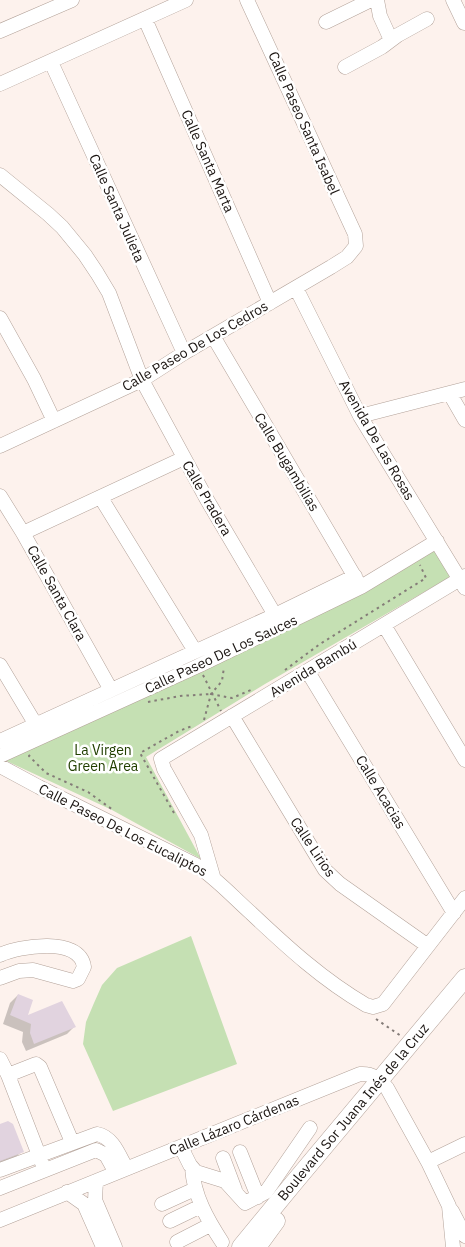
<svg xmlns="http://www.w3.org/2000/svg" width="465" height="1247" viewBox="0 0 465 1247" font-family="'IBM Plex Sans',sans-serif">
<rect width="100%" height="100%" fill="#fdf2ed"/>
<path fill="#c5e0b3" d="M433,547L450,577L265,684L146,757L201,859L112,810L0,758Z
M191,936L237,1064L113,1111L83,1044L86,1022L94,1003L102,985L117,968Z"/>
<path fill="#0003" d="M18,995L25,1018L75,1026L67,1034L26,1051L22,1042L23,1032L3,1024L10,1003Z
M0,1126L22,1151L14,1159L0,1165Z"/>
<path fill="#e1d3df" d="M18,994L33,1000L28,1015L62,1001L76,1027L34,1044L30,1033L31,1024L10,1015Z
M8,1121L13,1124L24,1152L0,1161V1124Z"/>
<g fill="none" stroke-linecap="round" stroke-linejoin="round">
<defs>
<path id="minor" d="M377,0L380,16L391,40
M453,0L464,23
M145,19L270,303
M326,22L371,0
M0,31L72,0
M51,62L184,353
M345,67L382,47L398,35L427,19
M0,84L186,0
M0,175L48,214L62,227L85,255L97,273L109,293L142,380L206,498L275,615
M296,288L360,416L465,588
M0,318L34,379L54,421
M213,336L359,584
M450,394L465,420
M360,416L465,389
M0,446L142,380L184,353L331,267L347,257L356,246L355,234L247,0
M0,496L23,533L111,690
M101,498L195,651
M23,533L184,458
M384,625L465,760
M0,665L36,725
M308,672L454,913
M232,716L325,870L340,884L428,946
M0,741L275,615L355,576
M0,756L198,666L361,587L437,541
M0,766L39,787L196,865C217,879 233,897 251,913C287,947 323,980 366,1005L373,1007L383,1004L465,898
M213,876L201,835L164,769L161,759L465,576
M0,955C19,946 80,936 84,967L78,979L73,981L33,970L19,971L0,978
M0,1059L8,1075L42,1163
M8,1075L36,1064L40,1067L72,1142
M181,1147L190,1165L196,1172L225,1181L245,1203L266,1192L310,1128
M240,1152L258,1197
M223,1158L235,1190
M428,1162L465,1144
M192,1168C194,1196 207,1219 222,1242
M0,1170L97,1134C113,1137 119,1155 126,1168
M96,1181L95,1200L115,1247
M0,1188L96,1150L106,1155L116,1173
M67,1192L84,1204L103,1247
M162,1204L195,1189
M452,1211L465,1236
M0,1220L360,1074C373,1073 379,1079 387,1088L428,1162L449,1206L453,1247
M170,1221L201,1206
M177,1242L210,1225"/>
<path id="major" d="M241,1247L292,1185L465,978
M257,1247L276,1221"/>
</defs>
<use href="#minor" stroke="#b3a299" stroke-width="15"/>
<use href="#major" stroke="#b3a299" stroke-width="19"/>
<path stroke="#847c78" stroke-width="2" stroke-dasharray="2.5 4" stroke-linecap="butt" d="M285,670L320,644L426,578L420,565
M203,675L221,711
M211,694L232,698L251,690
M148,702L180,696L211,694
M204,720L211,694L222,681L224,667
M30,755L29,756L46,773L88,792L113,810
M174,813L140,753L179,731L192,726
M376,1019L401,1036"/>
<use href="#minor" stroke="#fff" stroke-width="14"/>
<use href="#major" stroke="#fff" stroke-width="18"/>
</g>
<g text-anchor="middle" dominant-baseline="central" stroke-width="5" stroke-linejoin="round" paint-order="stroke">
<g font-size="14" fill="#1a1411" stroke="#fff">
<text transform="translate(304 123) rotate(66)">Calle Paseo Santa Isabel</text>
<text transform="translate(208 161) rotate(66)">Calle Santa Marta</text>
<text transform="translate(117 208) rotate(66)">Calle Santa Julieta</text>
<text transform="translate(195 346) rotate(-30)">Calle Paseo De Los Cedros</text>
<text transform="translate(377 440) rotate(60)">Avenida De Las Rosas</text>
<text transform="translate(287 462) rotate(59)">Calle Bugambilias</text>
<text transform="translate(207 498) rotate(60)">Calle Pradera</text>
<text transform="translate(57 593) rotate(61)">Calle Santa Clara</text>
<text transform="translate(221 654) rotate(-25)">Calle Paseo De Los Sauces</text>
<text transform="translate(313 668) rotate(-31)">Avenida Bambú</text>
<text transform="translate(381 792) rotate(59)">Calle Acacias</text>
<text transform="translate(123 830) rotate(27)">Calle Paseo De Los Eucaliptos</text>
<text transform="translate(313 847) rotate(56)">Calle Lirios</text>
<text transform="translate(353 1112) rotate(-50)">Boulevard Sor Juana Inés de la Cruz</text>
<text transform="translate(234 1125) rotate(-22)">Calle Lázaro Cárdenas</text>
</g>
<g font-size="14" fill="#213f00" stroke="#fff">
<text x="103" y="750">La Virgen<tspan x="103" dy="16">Green Area</tspan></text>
</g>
</g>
</svg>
